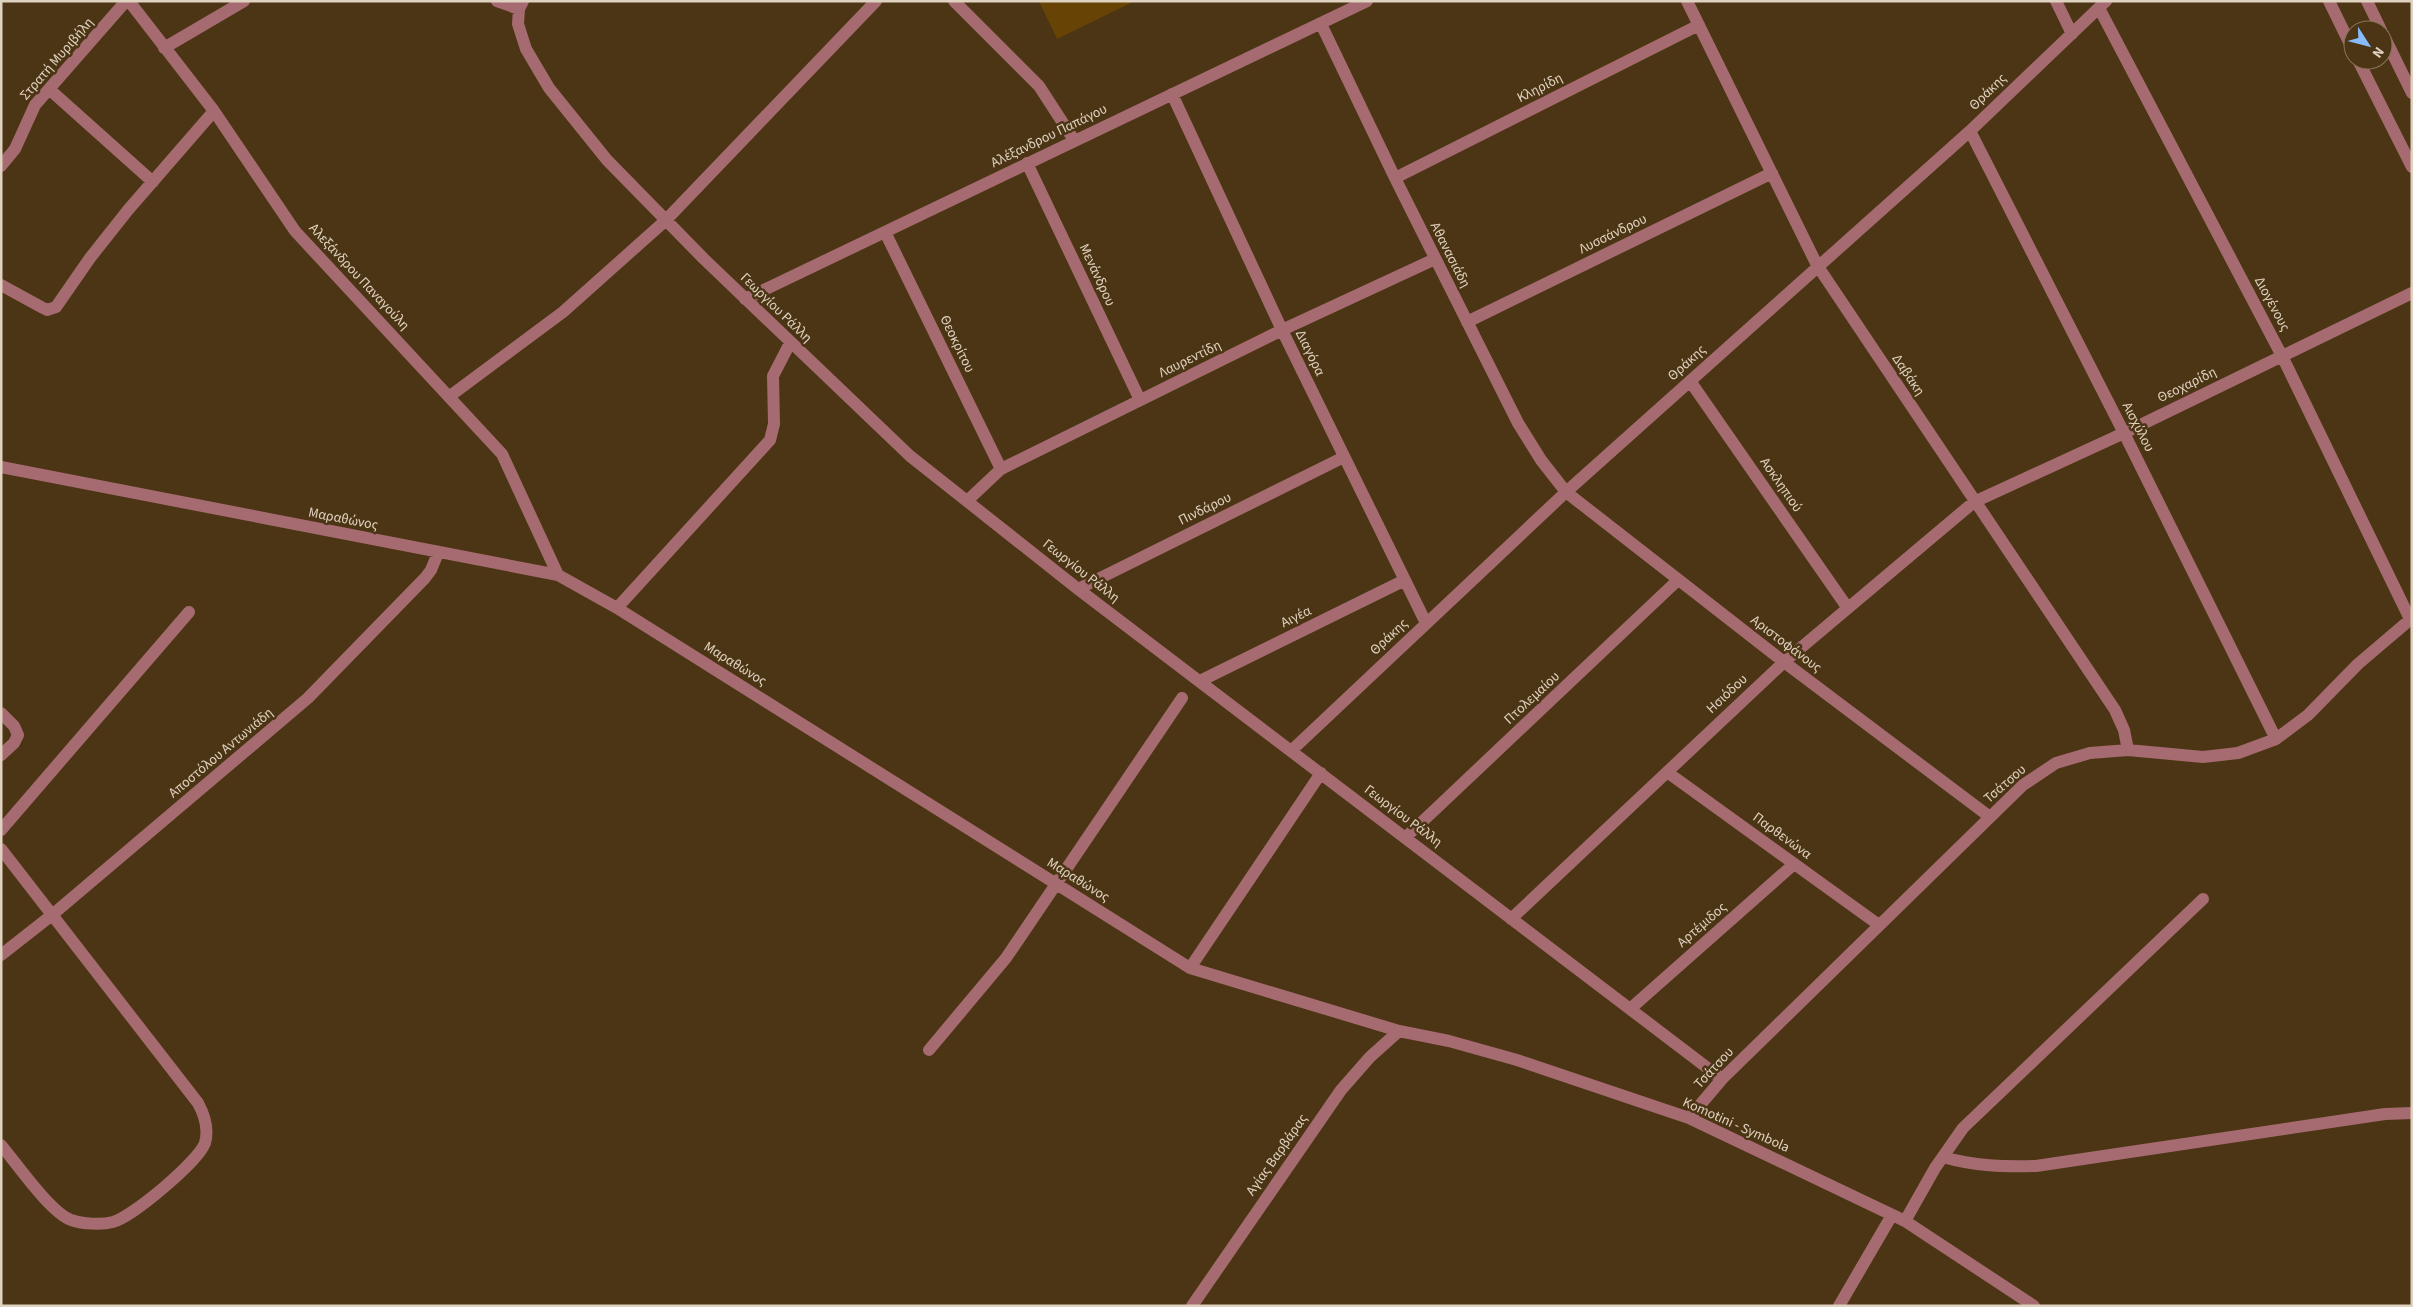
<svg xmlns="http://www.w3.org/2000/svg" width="2413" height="1307" viewBox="0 0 2413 1307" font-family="'Source Sans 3',sans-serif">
<rect width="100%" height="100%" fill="#4b3514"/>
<path fill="#674406" d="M1039,1H1135L1057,39Z"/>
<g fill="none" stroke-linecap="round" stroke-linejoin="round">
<path stroke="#a66b70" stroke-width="12" d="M129,1L214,111L295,231L502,454L558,575
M497,1L519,9
M523,1L519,9L518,24L526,49L549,88L607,160L704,259L910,456L1078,589L1722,1079
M954,1L1039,86L1074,140
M1687,1L1817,265L2115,710L2124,730L2128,750
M2056,1L2072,34
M2329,1L2353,50
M2367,1L2381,30
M2099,8L2282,356L2410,619
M1321,24L1395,178L1518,423L1541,460L1566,492L1784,662L1990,817
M2383,34L2412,93
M164,48L244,1
M2358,60L2412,167
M49,89L153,182
M1172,94L1282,330L1426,623
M1970,131L2124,433L2276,739
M1027,163L1140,400
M1,166L15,149L35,105L126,1
M1395,178L1699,25
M885,232L1001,469
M1,285L43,308L47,310L56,307L90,258L128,210L214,111
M745,299L1367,1
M1467,322L1772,173
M1690,381L1847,607
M450,396L563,312L665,221L876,1
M1,467L558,575L617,608L1190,968L1399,1031L1449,1041L1517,1060L1689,1118L1905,1221L2034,1306
M967,501L1001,469L1282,330L1435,259
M1078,589L1344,457
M617,608L770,440L774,424L773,376L790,343
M1200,681L1405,580
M1,713L14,726L18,735L14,743L1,755
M1292,750L1566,492L1970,131L2106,1
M1667,772L1879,925
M1,830L189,612
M1406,837L1678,580
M1,849L198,1103C205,1116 209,1129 205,1143C198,1162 132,1217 113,1222C101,1225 83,1224 71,1220C50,1212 17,1164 1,1145
M1511,919L1784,662L1974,502L2124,433L2412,293
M1,955L52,915L308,698L425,578L431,570L438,553
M1190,968L1321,773
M1630,1009L1794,864
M929,1050L1006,958L1182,698
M1689,1118L1722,1079L2023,785L2056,763L2090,753L2128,750L2203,757L2238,753L2276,739L2308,715L2358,664L2412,618
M1943,1157C1974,1166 2004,1167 2036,1166L2385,1114L2412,1113
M1905,1221L1935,1168L1963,1128L2203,899
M1192,1306L1341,1090L1370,1057L1399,1031
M1839,1306L1892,1215"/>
</g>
<g text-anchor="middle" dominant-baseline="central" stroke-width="5" stroke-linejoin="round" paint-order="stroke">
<g font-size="14" fill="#e0d2c0" stroke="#4b3514">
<text transform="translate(57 59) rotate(-49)">Στρατή Μυριβήλη</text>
<text transform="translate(1540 88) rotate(-27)">Κληρίδη</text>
<text transform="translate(1988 92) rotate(-44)">Θράκης</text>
<text transform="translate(1049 136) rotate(-26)">Αλέξανδρου Παπάγου</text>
<text transform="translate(1613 234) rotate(-26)">Λυσσάνδρου</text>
<text transform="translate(1450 255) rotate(63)">Αθανασιάδη</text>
<text transform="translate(1097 275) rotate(65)">Μενάνδρου</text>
<text transform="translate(359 277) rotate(47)">Αλεξάνδρου Παναγούλη</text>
<text transform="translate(2272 304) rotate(62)">Διογένους</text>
<text transform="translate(776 308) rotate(44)">Γεωργίου Ράλλη</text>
<text transform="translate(957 344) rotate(64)">Θεοκρίτου</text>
<text transform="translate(1310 353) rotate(64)">Διαγόρα</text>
<text transform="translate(1190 359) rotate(-26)">Λαυρεντίδη</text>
<text transform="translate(1687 363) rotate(-42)">Θράκης</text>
<text transform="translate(1908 375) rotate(56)">Δαβάκη</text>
<text transform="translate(2187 385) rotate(-26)">Θεοχαρίδη</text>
<text transform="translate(2138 427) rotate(63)">Αισχύλου</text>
<text transform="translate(1781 485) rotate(55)">Ασκληπιού</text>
<text transform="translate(1205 509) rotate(-26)">Πινδάρου</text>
<text transform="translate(343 519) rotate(11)">Μαραθώνος</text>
<text transform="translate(1081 571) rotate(38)">Γεωργίου Ράλλη</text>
<text transform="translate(1296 617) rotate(-26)">Αιγέα</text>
<text transform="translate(1389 637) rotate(-43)">Θράκης</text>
<text transform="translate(1786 644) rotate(37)">Αριστοφάνους</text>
<text transform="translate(735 664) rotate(32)">Μαραθώνος</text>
<text transform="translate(1727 694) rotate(-43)">Ησιόδου</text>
<text transform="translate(1532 698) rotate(-43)">Πτολεμαίου</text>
<text transform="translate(221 753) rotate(-40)">Αποστόλου Αντωνιάδη</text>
<text transform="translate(2005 784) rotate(-41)">Τσάτσου</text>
<text transform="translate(1403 816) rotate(37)">Γεωργίου Ράλλη</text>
<text transform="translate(1782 836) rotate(36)">Παρθενώνα</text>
<text transform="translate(1078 880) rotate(32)">Μαραθώνος</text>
<text transform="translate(1702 925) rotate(-41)">Αρτέμιδος</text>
<text transform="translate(1714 1068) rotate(-47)">Τσάτσου</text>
<text transform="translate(1736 1125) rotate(24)">Komotini - Symbola</text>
<text transform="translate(1277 1155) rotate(-55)">Αγίας Βαρβάρας</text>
</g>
</g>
<rect width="2413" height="1307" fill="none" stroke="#e0d2c0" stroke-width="5"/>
<g transform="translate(2368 45) rotate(126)"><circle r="24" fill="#4b3514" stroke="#877459"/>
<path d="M0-4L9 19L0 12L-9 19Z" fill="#87bbfb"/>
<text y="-8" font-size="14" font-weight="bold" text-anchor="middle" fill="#e0d2c0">N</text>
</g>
</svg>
